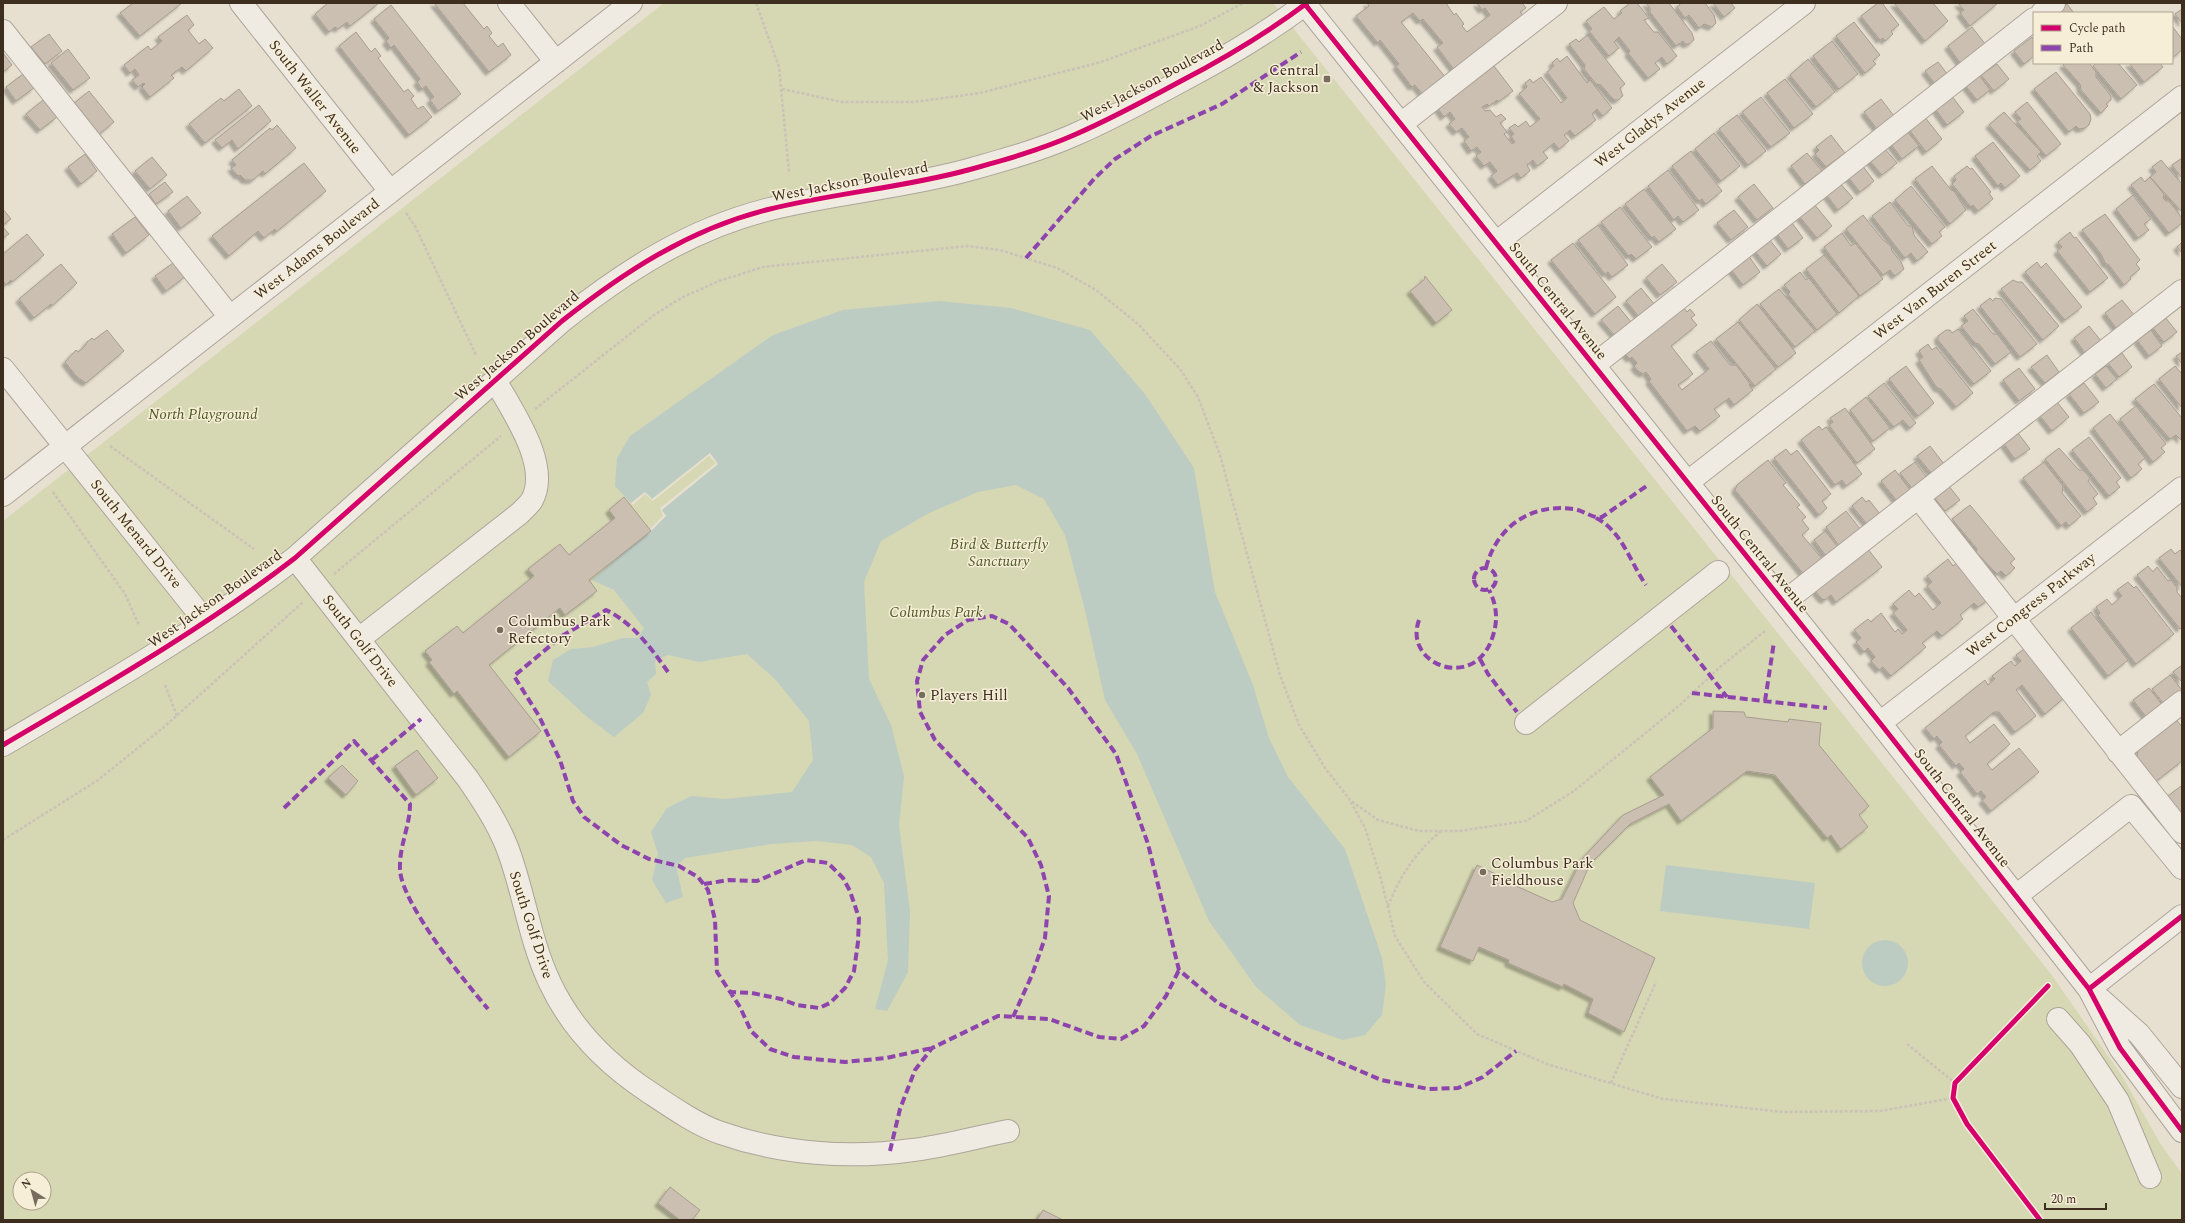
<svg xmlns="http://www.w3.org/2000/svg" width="2185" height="1223" viewBox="0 0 2185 1223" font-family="Spectral,serif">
<defs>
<filter id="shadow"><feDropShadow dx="-3.5" dy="3.5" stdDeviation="1" flood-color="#0004"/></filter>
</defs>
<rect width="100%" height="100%" fill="#e7e0d1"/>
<path fill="#d6d7b3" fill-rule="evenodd" d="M664,3H1273L2051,974L2122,1076L2160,1143L2182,1174V1220H3V521ZM20,1179H44V1203H20Z"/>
<path fill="#bcccc2" d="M939,301L1011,308L1090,330L1145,394L1194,468L1215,592L1253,685L1269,738L1288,777L1345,849L1382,958L1386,985L1382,1015L1365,1035L1343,1040L1300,1025L1256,987L1209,921L1137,754L1105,700L1085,610L1065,535L1044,499L1016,485L978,492L929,513L881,541L864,582L869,679L891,725L904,776L899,825L910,911L908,972L887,1011L875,1009L888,960L884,883L871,857L852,845L817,841L771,844L685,858L676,866L683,897L666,903L652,880L658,854L651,832L667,808L691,796L725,799L792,792L813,760L809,721L775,679L747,654L699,662L668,655L655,661L656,674L647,682L651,695L643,713L614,737L587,717L548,681L553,660L571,649L593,647L623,638H638L644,628L614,590L592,580L666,516L661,510L718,464L710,453L652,499L645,492L631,503L615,486L617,458L630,436L773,335L843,310Z
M1666,865L1815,883L1809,929L1660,911Z
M1862 963a23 23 0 1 1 46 0a23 23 0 1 1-46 0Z"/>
<path fill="#e7e0d1" d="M710,453L718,464L662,510L666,516L651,531L650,529L663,516L660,508L716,463L709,456L653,501L645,494L633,505L631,503L645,492L652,499Z"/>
<path fill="#cbbfb2" stroke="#a89c90" filter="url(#shadow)" d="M133,3H182L140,36L120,13Z
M328,3H379L350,26L347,22L338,29L335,27L329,32L315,14Z
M434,3H463L484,29L487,26L492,33L489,36L498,47L503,43L511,55L489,72Z
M1367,3H1446L1454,15L1456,13L1464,24L1462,26L1467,32L1490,15L1485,8L1482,10L1477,3H1522L1526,8L1520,12L1524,16L1455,71L1437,47L1443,43L1423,19L1420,21L1413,13L1401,22L1446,78L1424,96L1415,85L1412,87L1396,66L1399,64L1380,40L1378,43L1356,16L1369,6Z
M1630,3H1637L1649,18L1644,20L1654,32H1658L1677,56L1667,64L1662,57L1655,63L1660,69L1648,78L1628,53L1630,51L1619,37L1614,42L1619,48L1609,56L1589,31L1592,29L1586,21L1604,7L1614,19L1622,13L1620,11Z
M1646,3H1669L1692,33L1694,40L1689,44H1685L1683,41L1676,46L1650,12V8Z
M1679,3H1705L1714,15L1716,23L1712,27L1704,24L1699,28L1689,15L1685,18L1677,7L1680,5Z
M1713,3H1731L1735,8L1724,17Z
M1878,3H1882L1899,25L1891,31L1893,34L1885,41L1883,38L1880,40L1861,16Z
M1894,3H1933L1948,21L1925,41Z
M1958,3H1998L1970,26L1960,13L1964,10Z
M2067,4L2074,13H2056Z
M391,5L461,94L438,111L430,100L434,97L426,86L422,89L417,82L420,79L394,45L391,48L386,41L389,38L374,19Z
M2182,9V23L2175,14Z
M187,15L194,25L188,30L199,44L205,39L213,48L186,71L182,67L171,75L174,78L150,97L142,87L145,84L143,83L138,87L132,80L139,75L135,69L130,73L124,65L148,46L151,50L162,41L158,37Z
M1854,22L1880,55L1873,61L1876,64L1865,73L1836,36Z
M2172,26L2182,39V50L2172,58Z
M1972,27L1986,45L1961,64L1948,46Z
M356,32L371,52L375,48L381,56L378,58L404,92L408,89L414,96L411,99L418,109L423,106L432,117L409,135L339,46Z
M49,34L62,51L45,64L31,47Z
M1587,35L1625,84L1620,88L1623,96L1618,100H1614L1601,85L1596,84L1584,69L1585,65L1569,44L1576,39L1579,42Z
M2032,37L2034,40V56L2024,64L2014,51Z
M1832,41L1858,74L1839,89L1813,56Z
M68,49L90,78L73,90L51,63Z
M3,53L12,65L3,72Z
M1567,56L1587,83L1590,80L1612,108L1603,116L1597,109L1592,114L1596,120L1575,136L1570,130L1564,135L1569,141L1559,149L1554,143L1543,152L1548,158L1537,166L1533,160L1527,165L1530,171L1521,178L1517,173L1498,185L1491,176L1497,171L1490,162L1484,166L1476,156L1481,152L1477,147L1471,151L1464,141L1469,137L1462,128L1456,132L1449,124L1455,119L1450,112L1444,117L1437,107L1491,62L1513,91L1498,102L1497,100L1489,106L1487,104L1482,107L1485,111L1490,110L1496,117L1501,114L1506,119L1500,123L1507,132L1504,134L1512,144L1515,142L1511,136L1514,134L1509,128L1515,124L1518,127L1526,121L1530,127L1540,119L1519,94L1527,87L1525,83L1530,79L1533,83L1541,77L1561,103L1567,98L1547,72L1554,66L1552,63L1557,58L1560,62Z
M1808,59L1835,92L1816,107L1790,75Z
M1938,62L1948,75L1936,85L1925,71Z
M2065,63H2089L2096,72V77L2111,96V100L2106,104L2108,106L2101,113L2081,90L2080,84L2063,65Z
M2097,63H2118L2137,85L2121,99L2093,66Z
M2129,63H2160L2163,67L2144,82Z
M1997,64L2009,79L1994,91L1981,75Z
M2056,72L2090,114L2091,119L2089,125L2085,128L2079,129L2076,126L2069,132L2034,89Z
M23,74L34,88L16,101L6,87Z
M1979,75L1990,90L1977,100L1965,85Z
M1785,79L1813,114L1794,128L1767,93Z
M239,89L252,106L205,143L189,124L221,98L224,101Z
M89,91L114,122L98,135L73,104Z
M1951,95L1964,112L1947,125L1934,107Z
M1761,97L1790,133L1771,147L1742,112Z
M1881,99L1894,116L1877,129L1864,112Z
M43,100L57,117L40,130L26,114Z
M2027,102L2061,144L2046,156L2017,121L2021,119L2015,112Z
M259,105L271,121L238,149L232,140L222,148L215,140Z
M2004,112L2041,152L2037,156L2041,161L2030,170L1989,125Z
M1737,115L1766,151L1748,165L1719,129Z
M1924,116L1942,139L1926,152L1908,128Z
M277,125L296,148L265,174L263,171L253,180H245L240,175L238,176L231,168L236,165L232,160L270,128L272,130Z
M1906,130L1919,146L1902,159L1890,143Z
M1714,133L1740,166L1721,181L1695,149Z
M1831,135L1845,153L1826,167L1815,154L1819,150L1816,147Z
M1993,142L2020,176L2005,188L2001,183L1998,186L1975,156Z
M1884,148L1897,163L1882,175L1869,160Z
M1691,151L1722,191L1706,204L1702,199L1699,201L1672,166Z
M1807,153L1822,171L1805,184L1791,166Z
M85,154L97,171L81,184L68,167Z
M152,157L167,175L150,189L135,171Z
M2182,158V178L2172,165Z
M2161,160L2182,184V212L2150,177L2156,172L2152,167Z
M304,163L326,191L276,232L275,229L264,238L258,231L229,256L212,236Z
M1862,165L1874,181L1860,192L1848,177Z
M1932,166L1951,190L1954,191L1966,210L1950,224L1915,179Z
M1967,166L1970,169L1972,168L1991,192L1989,193L1993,199L1978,211L1973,205L1971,207L1952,184L1956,180L1954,176Z
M1668,170L1699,210L1683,222L1678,216L1674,220L1648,186Z
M2141,177L2145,182L2150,177L2164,194L2163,198L2166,201H2169L2182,218V223L2169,233L2131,185Z
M165,182L173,192L156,204L149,194Z
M1839,182L1853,198L1838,210L1825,193Z
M1754,184L1773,208L1757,220L1738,197Z
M1911,186L1945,227L1939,232L1942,236L1932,244L1895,200Z
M1644,189L1676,229L1659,242L1654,236L1652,238L1625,204Z
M2133,195L2151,219L2144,224L2149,230L2138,238L2116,209Z
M187,196L201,213L181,228L168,211Z
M1890,202L1908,226H1912L1914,235L1928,252L1917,261L1911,253L1905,258L1872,216Z
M1814,204L1832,226L1817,238L1799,216Z
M1620,207L1652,247L1636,259L1631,254L1629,256L1601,222Z
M3,209L11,219L3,225Z
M1734,210L1748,227L1731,240L1717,223Z
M2105,214L2140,260L2136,264L2140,269L2130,277L2131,279L2124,285L2109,265L2105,263L2101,254L2082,230Z
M1863,215L1883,240L1891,246L1892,251L1901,262L1904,269L1895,276L1890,270L1883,275L1846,229Z
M135,217L149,235L126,253L112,234Z
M1792,223L1803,238L1788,249L1777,234Z
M1598,225L1628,265L1612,277L1608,272L1605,274L1578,240Z
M3,227L9,234L3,238Z
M2070,232L2074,238L2076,237L2108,278L2090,292L2057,251L2062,247L2058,242Z
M1842,233L1851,246L1855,243L1883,279L1860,296L1824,247Z
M27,234L44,255L12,282L11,280L6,285L3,281V254Z
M1769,239L1781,254L1767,266L1755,251Z
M2182,242V253L2177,247Z
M1573,243L1616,297L1595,314L1551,260Z
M1748,255L1760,272L1743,285L1730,268Z
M1824,255L1859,296L1839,313L1806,269Z
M2037,262L2041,268L2046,263L2082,307L2065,320L2025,272Z
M173,263L185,277L166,291L155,276Z
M61,264L77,283L52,306L51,304L34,318L19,299Z
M1662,264L1677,282L1660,295L1646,278Z
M1800,272L1806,280L1809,278L1837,314L1817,330L1788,294L1790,292L1784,285Z
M1425,276L1452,310L1436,323L1410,291L1424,280Z
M2013,280L2017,282H2022L2059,326L2043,340L2001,289Z
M1641,288L1655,305L1640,318L1626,301Z
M1779,289L1815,331L1795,347L1760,304Z
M1990,298L1993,301L1995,298L2001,299L2037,344L2020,357L1980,306Z
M2122,300L2134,315L2116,328L2105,313Z
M1681,304L1687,312L1690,309L1695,315L1691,318L1697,325L1671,346L1693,374L1678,385L1682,390L1709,369L1696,352L1711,341L1730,365H1736L1750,384L1749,385L1753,390L1734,405L1729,398L1714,409L1720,416L1700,431L1695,426L1687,431L1649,381L1651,379L1646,372L1643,374L1638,371L1634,366L1637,363L1632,357L1630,359L1622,351Z
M1757,304L1796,353L1778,367L1739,320Z
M1618,306L1632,323L1616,337L1601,320Z
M1973,309L1993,334H1997L2011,352L1995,364L1979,344L1975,343L1961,326L1968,321L1964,316Z
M2165,317L2177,332L2164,342L2152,327Z
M1738,322L1776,369L1755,386L1716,339Z
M2089,326L2102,342L2086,354L2074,338Z
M1958,329L1991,371L1974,384L1938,340V336L1946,330H1950L1952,333Z
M107,330L124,351L86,383L77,377L65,362L76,350L78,352L85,346L87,342L92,338L94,340Z
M2151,330L2162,346L2149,356L2137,340Z
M1928,344L1932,350L1936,347L1973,393L1956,407L1941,389L1937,388L1919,360L1923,357L1919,351Z
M2182,352V364L2176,356Z
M2122,353L2132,367L2119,377L2108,363Z
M2047,355L2059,372L2045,383L2031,367Z
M1906,366L1934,403L1918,416L1889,379Z
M2106,366L2117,379L2106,388L2095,374Z
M2175,366L2182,374V408L2159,379Z
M2019,368L2035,389L2019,401L2003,380Z
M1884,383L1916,423L1910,428L1903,420L1894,427L1868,396Z
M2084,383L2099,402L2084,413L2069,394Z
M2154,384L2182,418L2181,440L2176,435L2170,439L2135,399Z
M1866,397L1890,428L1873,441L1850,410Z
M2057,402L2069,417L2052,431L2040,416Z
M2136,406L2166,444L2161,448L2165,452L2153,462L2120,419Z
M1845,408L1875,449L1857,463L1829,425L1833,422L1830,418Z
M2110,414L2145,458L2138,464L2142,469L2131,478L2093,428Z
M1819,426L1822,430L1826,427L1862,474L1846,486L1842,480L1835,485L1801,440Z
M2018,433L2030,449L2015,459L2004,444Z
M2089,437L2121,478L2116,482L2120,487L2109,496L2072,450Z
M1930,446L1944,464L1932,474L1917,456Z
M2059,448L2079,470H2083L2090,478L2088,481L2098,494L2093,498L2097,504L2087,512L2045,459Z
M1786,449L1791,455L1797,450L1831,494L1822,501L1827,508L1819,515L1774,458Z
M1768,460L1786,483L1783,485L1800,505L1797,507L1806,517L1802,520L1809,529L1802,535L1824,561L1805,576L1735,490L1737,485Z
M1915,462L1929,480L1914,491L1900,473Z
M2044,462L2063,486L2062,493L2081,516L2069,526L2066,522L2061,526L2023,478Z
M1895,470L1911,491L1897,501L1881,481Z
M1948,485L1960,500L1945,511L1933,496Z
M624,497L651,531L589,580L597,591L565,615L560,608L489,665L541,731L509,757L457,691L454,694L429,662L432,660L425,651L457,626L463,633L534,576L528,569L560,544L569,555L615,518L609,510Z
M1862,497L1866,502L1869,500L1880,514L1867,524L1852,506Z
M1970,505L2015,559L2010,563L2015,568L2006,576L2001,571L1997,574L1976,552L1977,549L1952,519Z
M1846,511L1861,530L1839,546L1826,527Z
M1825,531L1838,547L1826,556L1814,540Z
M1867,548L1882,567L1836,602L1831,595L1825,600L1822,599L1816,592L1817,587Z
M2171,549L2175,554L2180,550L2182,552V587L2159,558Z
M1948,559L1953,566L1958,562L1989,599L1978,607L1974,603L1960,615L1963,619L1942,636L1937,631L1922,643L1926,647L1891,676L1883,667L1879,670L1871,661L1875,657L1868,648L1864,652L1856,642L1861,638L1854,630L1868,619L1871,622L1881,613L1895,632L1898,629L1902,634L1907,630L1893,613L1898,609L1893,604L1909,590L1915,597L1919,593L1933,610L1941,603L1927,586L1932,582L1927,576Z
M2148,566L2153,572L2157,567L2168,581L2171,580L2177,588V592L2182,598V627L2180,629L2137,575Z
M2128,582L2134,588L2136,586L2174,634L2136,664L2098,615L2100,613L2096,607L2107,599L2112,605L2122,596L2117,590Z
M2091,612L2128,660L2108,676L2071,628Z
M2027,647L2066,696L2045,714L2022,685L2016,690L2036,716L2015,732L1999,712H1994L1965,736L1970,743L1994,724L2010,744L1987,764L1992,770L2019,748L2039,772L1991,811L1982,800L1986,797L1981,791L1977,794L1960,772L1964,769L1959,763L1956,766L1939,745L1942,742L1937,736L1934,739L1925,728L1985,680L1988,685L1995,679L1992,676L2011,661L2015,666L2021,661L2016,655Z
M2182,665V682L2173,672Z
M2170,675L2182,690L2163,703L2152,689Z
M2149,688L2163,706L2147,718L2133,700Z
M1713,711L1744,712L1746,717L1788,722L1789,719L1821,723L1819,745L1869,806L1859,815L1868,827L1841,849L1831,835L1827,838L1775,775L1747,771L1681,821L1669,804L1630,824L1590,864L1573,903L1580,920L1655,958L1624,1032L1588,1013L1593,999L1564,984L1563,987L1508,963L1509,960L1479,947L1473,961L1440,947L1477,865L1508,880L1507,882L1552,902L1562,899L1582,859L1623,815L1664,795L1650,777L1713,728Z
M2175,718L2182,727V761L2155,782L2137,758L2138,747Z
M417,750L438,778L416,795L395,766Z
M342,765L358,781L346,795L328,778Z
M2181,786L2182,788V815L2168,796Z
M670,1187L700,1210L692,1220H680L658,1203Z
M1043,1210L1063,1220H1037Z"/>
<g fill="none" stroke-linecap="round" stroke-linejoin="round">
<defs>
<path id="minor" d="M241,3L390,191
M509,3L556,62
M1304,3L1880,723L2089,989L2120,1048L2182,1131
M2042,13L2054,3
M3,31L230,317
M1401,124L1556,3
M1496,243L1804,3
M1594,365L2034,19
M3,369L206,622
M1688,482L2182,97
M3,495L631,3
M1918,497L2182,832
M295,558L468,779C483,801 497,822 507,847C524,891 529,939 550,983C571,1028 608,1065 649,1092C670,1106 697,1125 721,1133C781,1154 850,1159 913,1150C945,1146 977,1137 1008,1131
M1784,602L2182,291
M359,639L519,514C523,510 529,505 532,500C551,465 512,411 495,380
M1526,723L1718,572
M1880,723L2182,488
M3,745C103,686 203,629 295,558L562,321C624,272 688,230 766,210C833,193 902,188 968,170C1004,160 1040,150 1074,135C1111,119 1146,100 1181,81C1225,58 1267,33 1307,3
M2118,752L2182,702
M2016,896L2131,806L2182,868
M2089,989L2182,916
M2100,999L2139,1034L2182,1087
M2058,1019L2080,1044L2118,1101L2150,1177"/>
</defs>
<use href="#minor" stroke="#ada599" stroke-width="24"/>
<path stroke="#c8c2b9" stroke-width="2.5" stroke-dasharray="3 2" stroke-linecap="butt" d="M756,3L779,67L789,172
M782,89L842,102H914L980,93L1101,62L1200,26L1243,3
M406,213L415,226L476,355
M535,409L654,315L681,298L719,281L763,267L967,246L1000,250L1057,268L1096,290L1138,324L1180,369L1198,397L1220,455L1280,675L1299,725L1325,768L1350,800L1378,820L1419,831H1460L1526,821L1574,791L1680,705L1720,667L1765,631
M110,446L254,549
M53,492L125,594L139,625
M334,574L501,436
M165,685L177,716
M1351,802L1365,828L1381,879L1395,936L1424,982L1477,1034L1547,1064L1663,1099L1783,1112L1880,1111L1953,1098
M3,840L98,780L164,727L303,602
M1388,906C1401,874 1415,853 1441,831
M1907,1044L1955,1083
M1611,1083L1656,982"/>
<use href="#minor" stroke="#efebe3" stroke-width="22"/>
<path stroke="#8e44ad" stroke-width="4" stroke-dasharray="8 4" stroke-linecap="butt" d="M1026,258L1094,179L1115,159L1151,136L1222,104L1301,52
M1596,518C1622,531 1630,562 1646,585
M1474 579a11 11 0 1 1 22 0a11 11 0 1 1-22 0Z
M1486,568C1496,527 1531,503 1573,509C1584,510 1592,519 1602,517L1648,485
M1419,620C1402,666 1479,694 1494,632C1498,618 1496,603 1489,590
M1671,626L1727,697
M1480,659L1488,674L1517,712
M668,672C651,648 633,623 606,610L562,636L514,676L539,716L560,760L573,801L584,817L621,845L649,859L679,866L698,877L708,890L715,920L717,972L740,1007L751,1031L770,1049L794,1057L845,1062L886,1058L932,1048
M1692,693L1827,708
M1765,701L1774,642
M372,760L421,719
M284,808L354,741L410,804C410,827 399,845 400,870C402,904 465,982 488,1009
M704,884L729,880L757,881L806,860L828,863L843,878L850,891L859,918L858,942L854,971L845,988L830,1003L819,1008L797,1005L781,999L752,993L729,992
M1013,1017L1032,975L1045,938L1049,896L1041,865L1028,838L935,740L920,712L917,681L923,660L945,635L968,620L992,616L1009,624L1068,688L1116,754L1148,844L1179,970L1218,1003L1291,1041L1381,1080L1429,1089L1458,1088L1483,1077L1516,1051
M890,1151L900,1109L915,1070L932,1048L998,1016L1049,1019L1099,1037L1121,1039L1144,1026L1166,996L1179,970"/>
<defs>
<path id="cycleway" d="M1304,3L1880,723L2089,989L2120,1048L2182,1131
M3,745C103,686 203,629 295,558L562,321C624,272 688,230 766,210C833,193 902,188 968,170C1004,160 1040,150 1074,135C1111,119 1146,100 1181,81C1225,58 1267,33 1307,3
M2089,989L2182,916
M2040,1220L1967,1124L1953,1098L1955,1083L2048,986"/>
</defs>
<use href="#cycleway" stroke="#f7eed8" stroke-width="8"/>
<use href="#cycleway" stroke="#d6006c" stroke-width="5"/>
</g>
<g fill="#786c5e" stroke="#f7eed8" stroke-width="1.5">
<rect x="1323" y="75" width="8" height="8" rx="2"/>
<circle cx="500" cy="630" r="4"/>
<circle cx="922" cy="695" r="4"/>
<circle cx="1483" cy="872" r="4"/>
</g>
<g text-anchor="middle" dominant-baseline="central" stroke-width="3" stroke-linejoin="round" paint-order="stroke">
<g font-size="15" fill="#3d2e20" stroke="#f7eed8" text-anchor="start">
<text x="1319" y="70" text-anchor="end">Central<tspan x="1319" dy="17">&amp; Jackson</tspan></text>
<text x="508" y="621">Columbus Park<tspan x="508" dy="17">Refectory</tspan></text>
<text x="930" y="695">Players Hill</text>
<text x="1491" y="863">Columbus Park<tspan x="1491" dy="17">Fieldhouse</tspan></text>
</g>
<g font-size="15" fill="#3d2e20" stroke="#f7eed8">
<text transform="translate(1152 81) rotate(-28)">West Jackson Boulevard</text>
<text transform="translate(315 97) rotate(52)">South Waller Avenue</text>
<text transform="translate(1650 123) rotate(-38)">West Gladys Avenue</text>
<text transform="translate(850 182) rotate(-11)">West Jackson Boulevard</text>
<text transform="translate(317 249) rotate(-38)">West Adams Boulevard</text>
<text transform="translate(1935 290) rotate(-38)">West Van Buren Street</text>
<text transform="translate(1558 301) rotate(51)">South Central Avenue</text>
<text transform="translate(517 346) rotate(-41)">West Jackson Boulevard</text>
<text transform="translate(136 534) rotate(51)">South Menard Drive</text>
<text transform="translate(1760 554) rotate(51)">South Central Avenue</text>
<text transform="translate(215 599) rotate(-35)">West Jackson Boulevard</text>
<text transform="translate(2031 605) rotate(-38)">West Congress Parkway</text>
<text transform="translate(360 641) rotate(52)">South Golf Drive</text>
<text transform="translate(1962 808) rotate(52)">South Central Avenue</text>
<text transform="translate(531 925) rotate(72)">South Golf Drive</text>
</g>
<g font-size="15" font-style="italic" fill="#4d5a26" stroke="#f7eed8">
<text x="203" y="414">North Playground</text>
<text x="999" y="544">Bird &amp; Butterfly<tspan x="999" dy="17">Sanctuary</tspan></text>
<text x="936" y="612">Columbus Park</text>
</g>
</g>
<rect width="2185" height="1223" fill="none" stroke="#3d2e20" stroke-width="8"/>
<rect x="2033" y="12" width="140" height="52" fill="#f7eed8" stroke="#ada18e"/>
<rect x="2041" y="25" width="20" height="6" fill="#d6006c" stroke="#ada18e"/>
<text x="2069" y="32" font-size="12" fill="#3d2e20">Cycle path</text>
<rect x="2041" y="45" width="20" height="6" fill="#8e44ad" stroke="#ada18e"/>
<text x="2069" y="52" font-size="12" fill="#3d2e20">Path</text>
<g transform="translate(32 1191) rotate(323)"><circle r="19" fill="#f7eed8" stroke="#ada18e"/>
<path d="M0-3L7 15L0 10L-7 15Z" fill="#786c5e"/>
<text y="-6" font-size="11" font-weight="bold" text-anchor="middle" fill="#3d2e20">N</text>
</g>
<path d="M2045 1203v6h61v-6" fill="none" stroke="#3d2e20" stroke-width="2"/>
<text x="2051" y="1203" font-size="12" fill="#3d2e20" stroke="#f7eed8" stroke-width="3" paint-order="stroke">20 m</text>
</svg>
